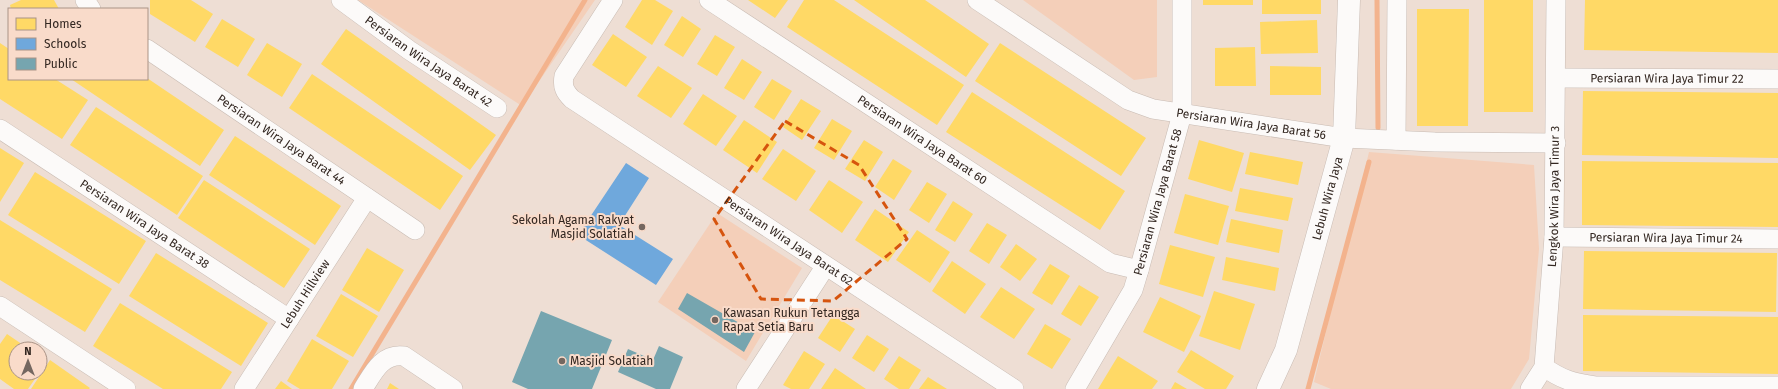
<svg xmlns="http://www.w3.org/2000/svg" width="1778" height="389" viewBox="0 0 1778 389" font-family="'Fira Sans',sans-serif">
<rect width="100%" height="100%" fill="#eeded4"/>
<path fill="#f4cfb9" d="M358,0H595L522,106Z
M1023,0H1157V77L1134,80Z
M1369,152L1534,165L1539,249L1529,359L1511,389H1331L1314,382Z
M717,213L802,268L746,361L658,302Z"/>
<path fill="#ffd966" d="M21,0H54L59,9H11L10,5Z
M150,0H191L213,14L195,42L150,14Z
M642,0H655L673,11L652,45L625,27Z
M748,0H788L775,18Z
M804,0H834L964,85L937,125L787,27Z
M854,0H925L989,44L966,77Z
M1203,0H1253V5H1203Z
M1262,0H1321V14H1262Z
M1484,0H1533V112H1484Z
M1585,0H1778V53L1584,50Z
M1417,9H1469L1468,126H1417Z
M682,16L701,29L683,57L664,45Z
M222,19L255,39L238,67L205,47Z
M1317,20L1318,53L1261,54L1260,22Z
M346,29L496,135L470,170L321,64Z
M613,34L647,57L626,87L592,65Z
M715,35L735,47L717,76L697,64Z
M0,43L9,49V79H55L88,100L62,139L0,99Z
M267,43L302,64L282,97L247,75Z
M1000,43L1146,138L1121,176L975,81Z
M1255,47L1256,86H1215V48Z
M742,59L762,72L744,100L724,88Z
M658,66L692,88L671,118L637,96Z
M1270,66L1321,67V95H1270Z
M312,74L463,176L440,210L289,108Z
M147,78L224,130L200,166L71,79H147Z
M772,79L792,91L774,120L754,107Z
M1583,91L1778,93V158L1582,155Z
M972,92L1125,191L1100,230L946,132Z
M703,94L737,116L716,146L683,124Z
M801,99L821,111L802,140L783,127Z
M96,107L203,176L177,215L70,145Z
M832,119L852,131L834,160L814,148Z
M744,120L777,142L757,173L723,150Z
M235,136L341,206L315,245L209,175Z
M864,140L883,152L865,181L845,169Z
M1199,140L1244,153L1232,192L1188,179Z
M0,148L24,163L0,202Z
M783,149L816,171L796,201L762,179Z
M1250,152L1303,162L1298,185L1245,174Z
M893,159L912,171L894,200L875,187Z
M1582,161L1778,163V227L1582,225Z
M35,172L146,241L119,284L8,215Z
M204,180L310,249L284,288L178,218Z
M829,180L863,202L842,233L809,210Z
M927,182L947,194L929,223L909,210Z
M1240,188L1293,198L1288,221L1235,211Z
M1185,194L1229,206L1218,245L1174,233Z
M953,201L973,214L955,242L935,230Z
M875,209L909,232L888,262L855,240Z
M1231,219L1283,230L1279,253L1226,242Z
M0,220L112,289L85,332L0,280Z
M987,223L1007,235L989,264L969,251Z
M917,230L950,252L930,283L896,260Z
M1016,244L1037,259L1020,281L1000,267Z
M1170,245L1215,257L1203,297L1159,284Z
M367,248L404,270L379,312L342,290Z
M1584,251L1777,253L1776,312L1583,309Z
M156,253L268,323L241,366L129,296Z
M1226,257L1279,268L1275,291L1222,280Z
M952,261L986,284L965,314L932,291Z
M1050,264L1070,276L1052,305L1032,293Z
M1079,285L1099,297L1081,326L1061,314Z
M1001,287L1035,309L1014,339L980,317Z
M1214,291L1255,304L1240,350L1199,336Z
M341,294L378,316L353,357L316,336Z
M1160,297L1201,316L1184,352L1143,332Z
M120,303L232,372L221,389H163L93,346Z
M833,315L855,329L840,352L818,338Z
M1583,315L1778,317V374L1583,371Z
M1045,324L1071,339L1052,369L1027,354Z
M7,334L29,349H16V373H39L28,389H14L0,379V344Z
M867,335L889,349L874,372L852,358Z
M312,339L349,361L332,389H300L287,381Z
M1191,350L1234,376L1226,389H1205L1177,372Z
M804,351L825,364L809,389H791L783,385Z
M899,356L921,370L909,389H899L884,379Z
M1118,356L1158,381L1152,389H1098Z
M40,357L47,361L40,371Z
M50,360L90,388L89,389H31Z
M835,368L866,389H821Z
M928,377L947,389H919Z
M281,381L292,389H275Z
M1175,382L1187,389H1171Z
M390,383L399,389H387Z"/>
<path fill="#6fa8dc" d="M626,163L649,178L619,225L673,259L656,285L578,235Z"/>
<path fill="#76a5af" d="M687,293L755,332L744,352L678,309Z
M541,311L612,340L592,389H528L512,382Z
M659,346L683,357L670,389H656L618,372L628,349L653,360Z"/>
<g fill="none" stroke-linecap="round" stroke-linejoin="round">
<path stroke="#f3b38d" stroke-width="5" d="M1377,0L1378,128
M351,389L585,0
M1308,389L1369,162"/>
<defs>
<g id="minor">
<path d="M85,0L91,9"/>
<path id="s1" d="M341,0L409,50L497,108"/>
<path id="s2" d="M613,0L564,76C562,87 565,92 572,99L1014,389"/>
<path id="s3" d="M709,0L1110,263L1139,270"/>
<path id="s4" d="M977,0L1128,100L1153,109L1344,138L1435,142L1556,143"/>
<path id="s5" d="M147,49L415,230"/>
<path id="s6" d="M1556,78L1778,79"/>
<path id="s7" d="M0,129L289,319"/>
<path d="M1396,140L1397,0"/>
<path id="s8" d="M1554,237L1778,239"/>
<path d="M0,306L126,389"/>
<path d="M1544,367C1562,380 1574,383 1595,386H1778"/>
<path id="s9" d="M244,389L367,198"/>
<path d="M363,389C373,373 382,353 404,356L453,389"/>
<path d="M746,389L825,267"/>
<path id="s10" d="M1075,389L1133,290L1139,270L1182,114V0"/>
<path id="s11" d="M1530,389L1544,367L1554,237L1556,0"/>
</g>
<g id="tertiary">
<path id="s12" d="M1268,389L1286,350L1344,138L1349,0"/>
</g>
</defs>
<use href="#minor" stroke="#c8bbb3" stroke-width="20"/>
<use href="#tertiary" stroke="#c8bbb3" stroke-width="23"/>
<use href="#minor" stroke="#fcfaf9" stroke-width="19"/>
<use href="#tertiary" stroke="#fcfaf9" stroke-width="22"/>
</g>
<path fill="none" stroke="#d6540e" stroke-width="3" stroke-dasharray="8 5" stroke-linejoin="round" d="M785,121L859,165L907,239L833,301L761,299L714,219Z"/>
<g fill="#746760" stroke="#f9dbca" stroke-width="1.5">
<circle cx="642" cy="227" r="4"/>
<circle cx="715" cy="320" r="4"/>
<circle cx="562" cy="361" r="4"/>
</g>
<g text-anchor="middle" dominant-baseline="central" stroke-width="4" stroke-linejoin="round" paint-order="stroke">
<g font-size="12" fill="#332721" stroke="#f9dbca">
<text stroke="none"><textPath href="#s1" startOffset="107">Persiaran Wira Jaya Barat 42</textPath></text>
<text stroke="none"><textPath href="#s6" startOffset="111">Persiaran Wira Jaya Timur 22</textPath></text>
<text stroke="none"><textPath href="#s4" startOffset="307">Persiaran Wira Jaya Barat 56</textPath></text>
<text stroke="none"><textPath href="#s5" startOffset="162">Persiaran Wira Jaya Barat 44</textPath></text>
<text stroke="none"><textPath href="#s3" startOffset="255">Persiaran Wira Jaya Barat 60</textPath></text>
<text stroke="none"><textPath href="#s11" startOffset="197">Lengkok Wira Jaya Timur 3</textPath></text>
<text stroke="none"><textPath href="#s12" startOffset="200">Lebuh Wira Jaya</textPath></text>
<text stroke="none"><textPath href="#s10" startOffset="206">Persiaran Wira Jaya Barat 58</textPath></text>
<text stroke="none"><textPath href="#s7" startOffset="173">Persiaran Wira Jaya Barat 38</textPath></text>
<text stroke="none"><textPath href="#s8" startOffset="112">Persiaran Wira Jaya Timur 24</textPath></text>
<text stroke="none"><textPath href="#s2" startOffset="375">Persiaran Wira Jaya Barat 62</textPath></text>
<text stroke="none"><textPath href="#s9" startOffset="113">Lebuh Hillview</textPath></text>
</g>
<g font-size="12" fill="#332721" stroke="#f9dbca" text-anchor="start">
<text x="634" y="220" text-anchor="end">Sekolah Agama Rakyat<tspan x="634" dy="14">Masjid Solatiah</tspan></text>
<text x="723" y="313">Kawasan Rukun Tetangga<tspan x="723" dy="14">Rapat Setia Baru</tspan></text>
<text x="570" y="361">Masjid Solatiah</text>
</g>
</g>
<rect x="8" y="8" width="140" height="72" fill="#f9dbca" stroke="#aa9386"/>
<rect x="16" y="18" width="20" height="12" fill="#ffd966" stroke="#aa9386"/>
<text x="44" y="28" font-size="12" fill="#332721">Homes</text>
<rect x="16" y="38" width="20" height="12" fill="#6fa8dc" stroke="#aa9386"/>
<text x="44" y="48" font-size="12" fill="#332721">Schools</text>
<rect x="16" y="58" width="20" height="12" fill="#76a5af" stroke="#aa9386"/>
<text x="44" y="68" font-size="12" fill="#332721">Public</text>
<g transform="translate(28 361)"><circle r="19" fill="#f9dbca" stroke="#aa9386"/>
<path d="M0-3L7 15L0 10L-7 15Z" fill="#746760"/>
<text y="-6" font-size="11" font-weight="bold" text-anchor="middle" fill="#332721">N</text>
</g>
</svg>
